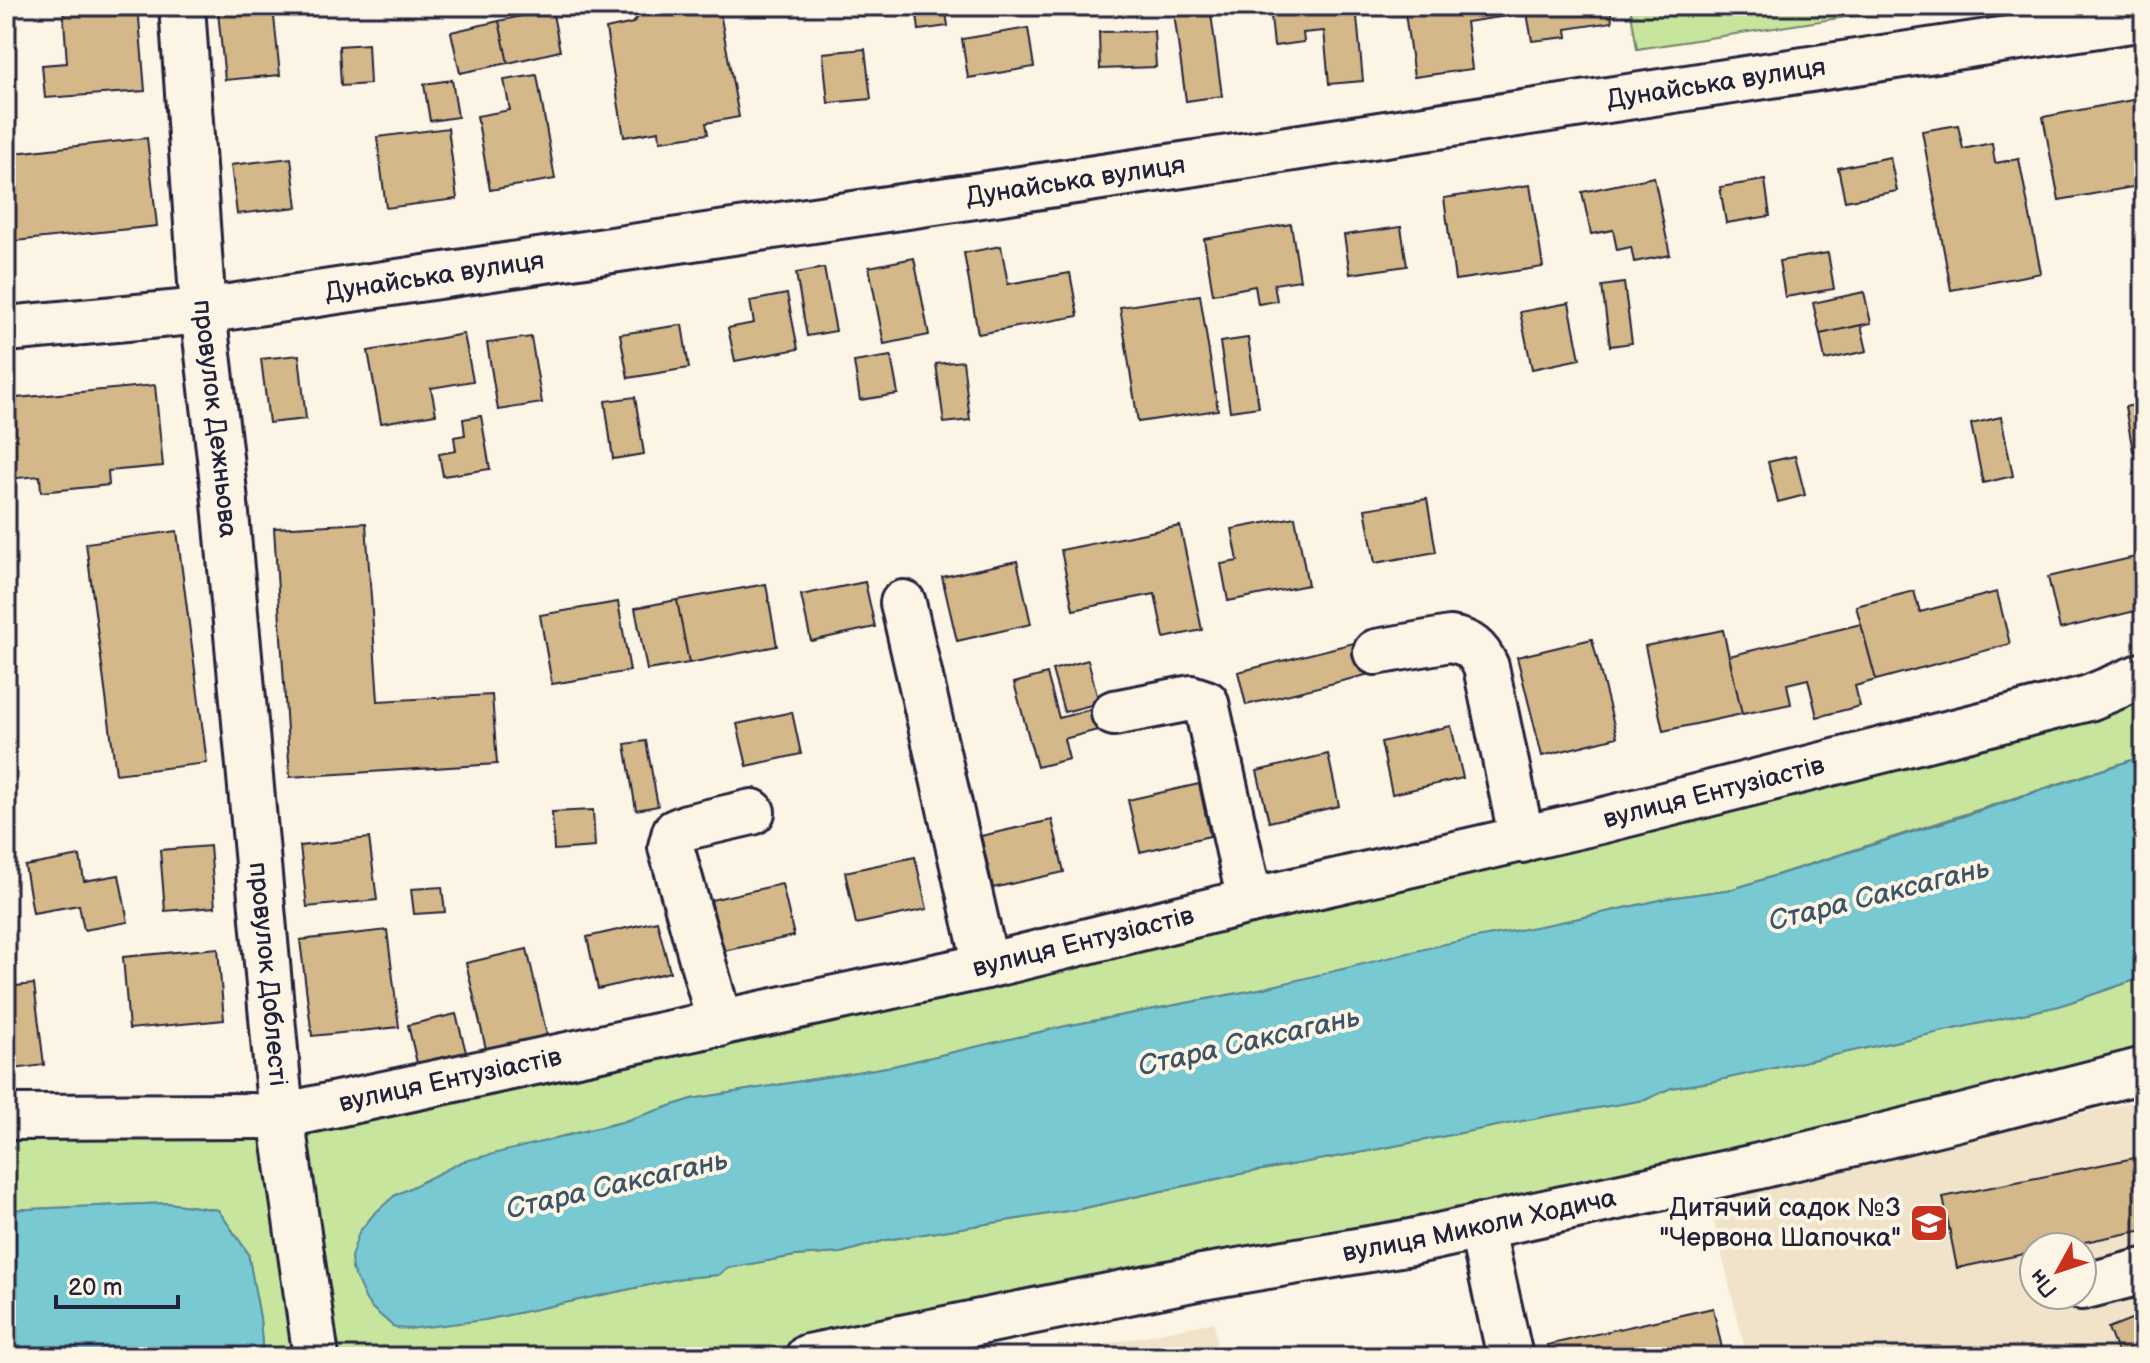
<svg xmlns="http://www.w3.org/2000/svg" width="2150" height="1363" viewBox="0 0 2150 1363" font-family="'Balsamiq Sans',sans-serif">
<rect width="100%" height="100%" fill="#fcf5e5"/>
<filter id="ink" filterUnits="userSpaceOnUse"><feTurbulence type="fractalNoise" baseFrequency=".0125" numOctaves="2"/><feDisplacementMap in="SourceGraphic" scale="16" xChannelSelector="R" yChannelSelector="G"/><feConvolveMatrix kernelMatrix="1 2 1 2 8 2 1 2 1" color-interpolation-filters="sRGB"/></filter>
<g filter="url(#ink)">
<path fill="#f0e3c9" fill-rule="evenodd" d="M2144,1099V1357H1747L1708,1198ZM2034,1247H2082V1295H2034Z
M1214,1322L1218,1357H1041Z"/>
<path fill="#c8e59d" stroke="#75846c" stroke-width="2" d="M1630,6H1885L1886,11L1637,49Z
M2144,675V756L1733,889L1669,898L1264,988L1066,1026L893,1066L692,1099L622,1122L559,1137L425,1182L394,1196L485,1320L682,1278L718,1275L728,1268L795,1256L841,1253L886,1240L1080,1209L1245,1173L1369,1151L1548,1116L1645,1100L1670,1088L1710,1082L2059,1006L2144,977V1070L808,1357H263L260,1318L248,1253L218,1210L168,1203L6,1210V1116H282Z"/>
<path fill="#78c9d2" stroke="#568696" stroke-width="2" d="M2144,756V977L2059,1006L1710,1082L1671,1088L1645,1100L1548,1116L1369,1151L1234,1175L1080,1209L886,1240L841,1253L795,1256L728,1268L718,1275L682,1278L485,1320L409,1329L395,1328L372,1308L366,1300L352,1269L351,1257L359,1232L374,1214L394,1196L461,1162L622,1122L692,1099L893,1066L1066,1026L1265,988L1445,944L1571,920L1669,898L1733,889L1973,813Z
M168,1203L218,1210L248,1253L260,1318L263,1357H6V1210Z"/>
<path fill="#d4b889" stroke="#22223b" stroke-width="2" d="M63,6H138L145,91L45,98L42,65L67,63Z
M647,6H679L684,12L719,7L739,117L706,123L708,134L660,141L659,131L624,137L606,29L633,23Z
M916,6H945L948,26L919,30Z
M1050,6H1089V12L1051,16Z
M1173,6H1210L1222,96L1186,101Z
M1270,6H1356L1363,81L1329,84L1324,31L1303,33L1304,42L1274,46Z
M1404,6H1610L1612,22L1566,29L1567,37L1532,41L1527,13L1466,22L1472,69L1414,77Z
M273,7L280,75L225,80L218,12Z
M552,9L560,51L508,63L499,21Z
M499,21L508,63L460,73L451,32Z
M1028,28L1034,67L968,78L962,39Z
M1154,31L1156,67L1100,69L1099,32Z
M368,44L370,84L341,86L339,46Z
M865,49L871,99L828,103L823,53Z
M537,75L555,179L490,190L477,116L510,110L504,80Z
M452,80L458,117L430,121L424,84Z
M2138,99L2144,128V185L2059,200L2043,117Z
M1958,125L1963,149L1992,143L1995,163L2019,159L2041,273L1951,290L1922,131Z
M448,128L457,199L386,208L377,137Z
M147,138L157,226L6,242V154Z
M1890,157L1897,191L1845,201L1838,168Z
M291,158L297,207L237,214L231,165Z
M1654,177L1670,255L1634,262L1631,247L1617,250L1613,230L1591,234L1582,192Z
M1765,180L1770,216L1726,223L1720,187Z
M1530,185L1543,267L1455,280L1444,198Z
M1291,224L1300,280L1274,284L1277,301L1258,304L1255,286L1213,294L1204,239Z
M1401,227L1407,266L1350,274L1344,235Z
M1001,246L1008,284L1070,273L1078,316L978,334L964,253Z
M1828,253L1834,289L1785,297L1779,261Z
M914,258L929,335L884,344L869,267Z
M824,268L836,331L807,336L796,273Z
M1624,283L1632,343L1610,346L1602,286Z
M1864,292L1871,323L1820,334L1813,303Z
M787,294L798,349L735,361L728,328L754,323L750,301Z
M1200,295L1218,410L1138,422L1120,307Z
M1569,303L1580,359L1532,369L1520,312Z
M682,325L689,368L628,378L620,334Z
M1861,325L1867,351L1825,360L1820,334Z
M464,334L473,381L431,388L436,414L381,423L368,351Z
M531,337L542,403L498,410L487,343Z
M1248,338L1259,407L1230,411L1220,342Z
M299,355L306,419L269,423L261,359Z
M891,356L898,394L860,400L854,362Z
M963,361L970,420L944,423L936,364Z
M155,385L163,466L108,471L109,485L41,492L40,476L6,479V399Z
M635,397L644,454L613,459L605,401Z
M2144,403V449L2133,451L2125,407Z
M481,416L490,469L443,476L439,454L456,451L454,437L465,435L463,419Z
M2001,417L2013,476L1983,483L1971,424Z
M1795,456L1805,495L1778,502L1768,462Z
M1427,499L1436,552L1375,563L1365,509Z
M1295,517L1308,585L1228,601L1221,564L1238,561L1232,529Z
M366,523L378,701L492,695L497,764L290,777L274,528Z
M1180,526L1202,630L1164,638L1155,594L1073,610L1061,550Z
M177,531L207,763L116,774L86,543Z
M2144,555V609L2060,629L2048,577Z
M1017,561L1031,624L957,641L942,577Z
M865,582L875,627L811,641L801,595Z
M766,584L777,646L689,663L677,600Z
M1914,591L1920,612L1997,592L2010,644L1876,680L1856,606Z
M677,600L689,663L647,670L635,608Z
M618,602L630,671L552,684L540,615Z
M1861,624L1876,680L1855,686L1860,706L1817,717L1808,679L1787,684L1791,704L1742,714L1729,656Z
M1723,630L1742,714L1663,731L1645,646Z
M1592,639L1617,737L1542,756L1517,657Z
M1362,641L1370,674L1246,705L1238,672Z
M1088,660L1099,703L1064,712L1052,670Z
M1047,674L1059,718L1096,708L1101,729L1064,739L1069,759L1037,767L1014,683Z
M792,712L801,754L747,766L737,724Z
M1451,726L1463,778L1392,794L1381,742Z
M646,741L658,806L636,810L625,744Z
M1328,754L1339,806L1269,822L1257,771Z
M1199,784L1210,836L1140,852L1128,800Z
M593,810L595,847L554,850L552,812Z
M1052,820L1064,872L993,888L981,836Z
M369,838L377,900L307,907L300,846Z
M210,846L215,907L165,911L160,850Z
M80,856L84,881L119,875L128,922L84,930L79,905L33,913L25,866Z
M915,857L927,909L856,924L845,872Z
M782,884L794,936L723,951L711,900Z
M442,887L445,912L414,914L411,889Z
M657,921L670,972L598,989L587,937Z
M387,930L399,1027L312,1036L300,940Z
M218,948L224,1020L129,1029L123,957Z
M527,949L547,1035L486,1049L466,963Z
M34,984L44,1065L14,1069L6,1005V987Z
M456,1014L466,1052L417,1063L408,1025Z
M2144,1156V1230L2060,1247H2034V1252L1957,1268L1943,1197Z
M1713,1308L1724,1357H1550L1547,1345Z
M2144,1314V1356L2119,1357L2108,1328Z"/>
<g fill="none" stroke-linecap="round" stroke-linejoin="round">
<defs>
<g id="minor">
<path id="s1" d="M182,6L203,311L224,492L281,1116L316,1357"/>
<path id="s2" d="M6,329L203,311L1209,161L2144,18"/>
<path d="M903,603L986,966"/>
<path d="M1376,652L1450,639C1469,642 1478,649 1486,667L1522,840"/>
<path d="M1114,713L1191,698L1206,703L1250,901"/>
<path d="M720,1024L671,847L675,832L687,827L752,812"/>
<path id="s3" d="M6,1117L281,1116L986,966L1250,901L1600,821L2089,698L2144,675"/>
<path d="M1481,1226L1510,1357"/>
<path d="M2082,1287L2144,1271"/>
<path id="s4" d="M808,1357L1202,1277L1411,1242L1755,1167L1962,1117L2144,1070"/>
</g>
</defs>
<use href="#minor" stroke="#22223b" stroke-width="50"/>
<use href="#minor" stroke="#fcf5e5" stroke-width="44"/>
</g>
</g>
<defs>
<symbol id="school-square" viewBox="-11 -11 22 22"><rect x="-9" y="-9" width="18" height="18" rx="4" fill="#c8321e" stroke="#fcf5e5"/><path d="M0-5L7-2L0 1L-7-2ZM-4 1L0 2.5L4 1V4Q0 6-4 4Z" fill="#fff"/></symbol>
</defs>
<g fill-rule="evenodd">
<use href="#school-square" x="1907" y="1201" width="44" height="44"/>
</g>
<g text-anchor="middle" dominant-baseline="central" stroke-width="8" stroke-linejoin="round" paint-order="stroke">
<g font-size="26" fill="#22223b" stroke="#fcf5e5">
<text stroke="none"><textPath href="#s2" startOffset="1728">Дунайська вулиця</textPath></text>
<text stroke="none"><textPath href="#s2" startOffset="1080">Дунайська вулиця</textPath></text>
<text stroke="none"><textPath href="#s2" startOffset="432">Дунайська вулиця</textPath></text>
<text stroke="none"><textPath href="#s1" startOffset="414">провулок Дежньова</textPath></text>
<text stroke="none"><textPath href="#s3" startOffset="1744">вулиця Ентузіастів</textPath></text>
<text stroke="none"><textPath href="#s3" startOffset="1096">вулиця Ентузіастів</textPath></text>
<text stroke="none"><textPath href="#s1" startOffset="972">провулок Доблесті</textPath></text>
<text stroke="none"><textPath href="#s3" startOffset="448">вулиця Ентузіастів</textPath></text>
<text stroke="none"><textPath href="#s4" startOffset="684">вулиця Миколи Ходича</textPath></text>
</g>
<g font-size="26" fill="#22223b" stroke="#fcf5e5" text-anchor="end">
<text x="1901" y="1208">Дитячий садок №3<tspan x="1901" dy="30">"Червона Шапочка"</tspan></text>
</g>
<g font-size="28" font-style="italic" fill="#3c5468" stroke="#fcf5e5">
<text transform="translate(1879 895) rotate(-14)">Стара Саксагань</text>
<text transform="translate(1249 1042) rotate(-13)">Стара Саксагань</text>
<text transform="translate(617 1185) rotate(-13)">Стара Саксагань</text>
</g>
</g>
<rect width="2150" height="1363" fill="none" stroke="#fcf5e5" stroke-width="32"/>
<rect x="16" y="16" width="2118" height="1331" fill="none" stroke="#22223b" stroke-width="3" filter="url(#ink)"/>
<g transform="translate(2058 1271) rotate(230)"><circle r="38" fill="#fcf5e5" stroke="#a5a1a1" stroke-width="2"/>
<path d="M0-6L14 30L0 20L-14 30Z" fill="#c8321e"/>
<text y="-12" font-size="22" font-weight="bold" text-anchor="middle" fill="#22223b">Пн</text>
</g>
<path d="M56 1295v12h122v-12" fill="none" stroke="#22223b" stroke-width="4"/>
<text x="68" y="1295" font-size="24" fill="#22223b" stroke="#fcf5e5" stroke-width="6" paint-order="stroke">20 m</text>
</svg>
